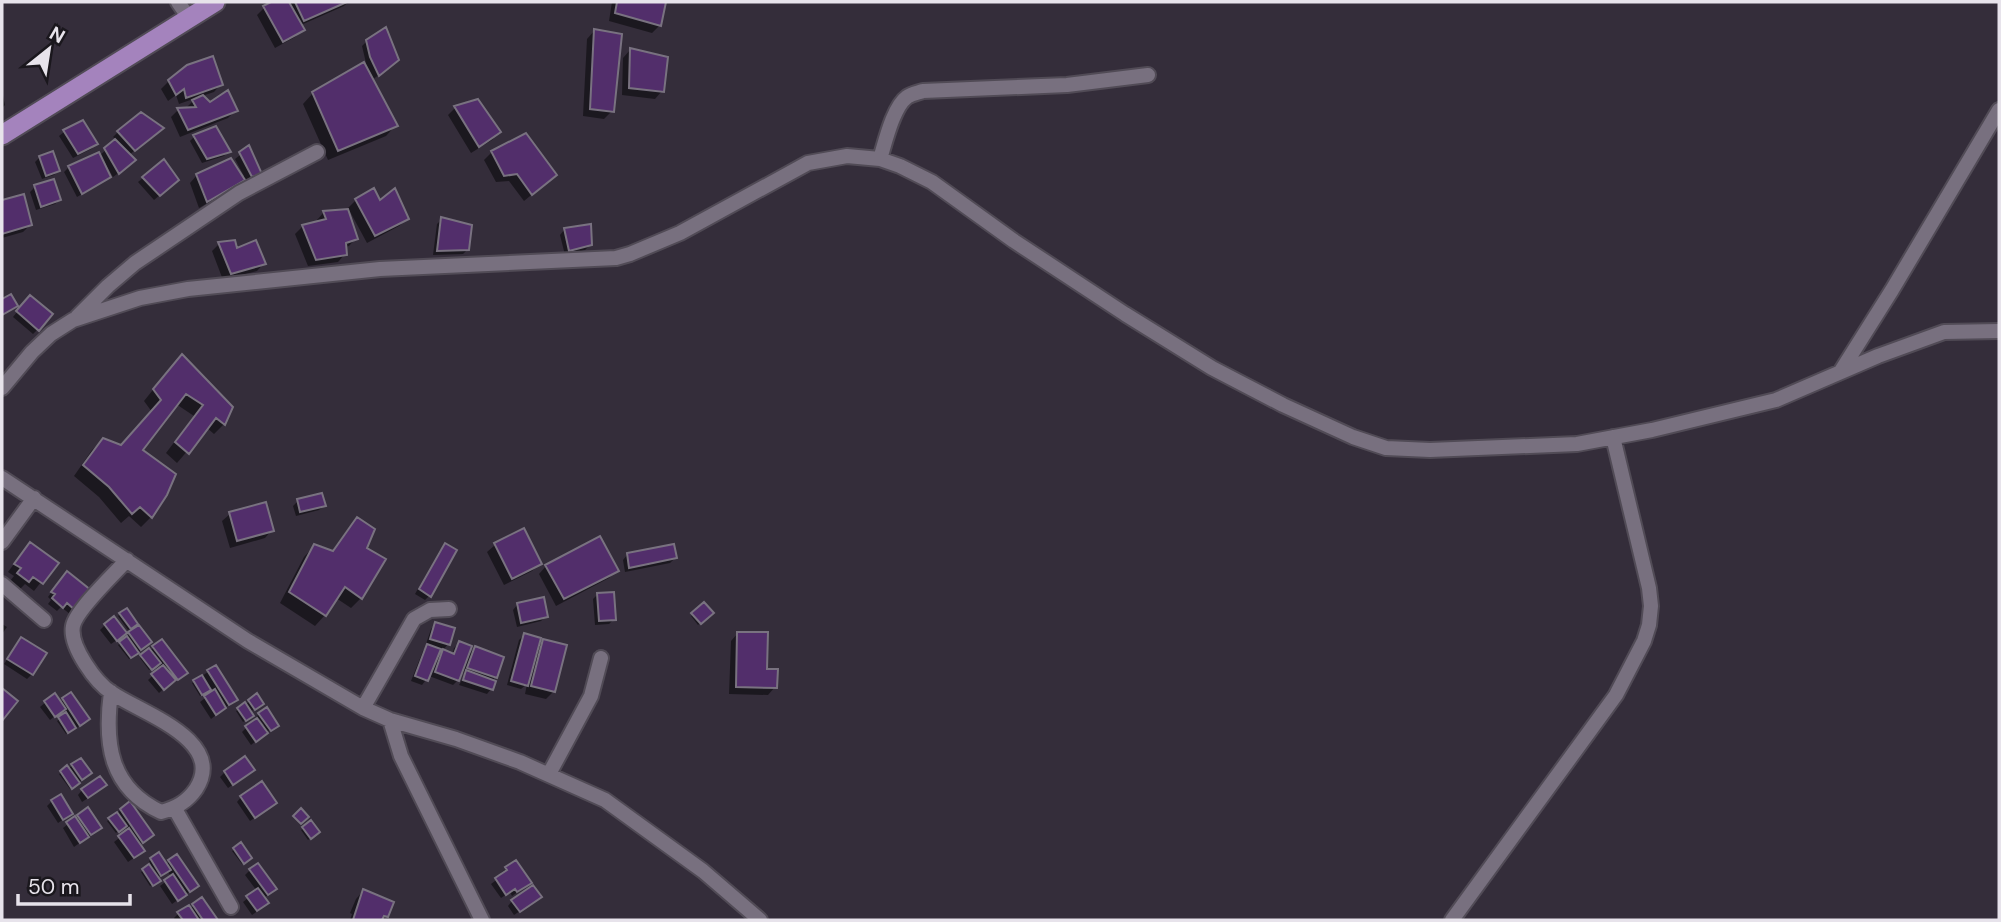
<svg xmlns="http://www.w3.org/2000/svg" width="2001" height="922" viewBox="0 0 2001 922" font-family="'DM Sans',sans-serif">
<rect width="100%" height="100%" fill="#342d3a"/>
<path fill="#0007" d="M275,2H348L344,6L301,25L303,29L295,37L275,48L257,15L264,8Z
M612,2H664L659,26L652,33L609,21Z
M594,31L612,111L604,119L583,116L587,39Z
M367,41L392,65L372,80L396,125L386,136L328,160L303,104L313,93L366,63L362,46Z
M630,50L662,91L655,99L622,95L623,58Z
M169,81L221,84L214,92L202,96L210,105L236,110L228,118L180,137L171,117L178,110L185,109L196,98L179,104L176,95L168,101L161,89Z
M2,91L5,105L2,108Z
M455,108L499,132L492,140L471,153L448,115Z
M141,114L157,132L129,155V165L113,177L104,161L102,163L109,177L104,181L77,197L64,172L69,167L99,156L117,140L113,137L118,132Z
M83,122L96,144L91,149L73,158L59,136L64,132Z
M194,137L228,151L224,156L202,163L190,141Z
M249,148L260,173L255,178L247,181L245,178L236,187L199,208L190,183L197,175L242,177L244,176L235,159Z
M492,152L547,182L524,201L509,181L496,182L484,160Z
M40,157L58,170L54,175L42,179L35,162Z
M143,178L172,185L154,200L138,182Z
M35,187L59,200L55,204L36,210L30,192Z
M373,190L379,202L407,219L399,226L367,243L348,208L356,200Z
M22,196L30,225L23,232L2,238V202Z
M324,212L356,238L349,246L345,247V254L338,262L308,266L295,234L303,226L318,223L317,220Z
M442,219L468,249L463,254L433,255L437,224Z
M564,230L590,245L585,250L565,255L560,235Z
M219,244L235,250L264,263L257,271L223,280L212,251Z
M25,302L38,329L33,334L13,317Z
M172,366L231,408L224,424L214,434L207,428L177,463L166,453L194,416L176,404L140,450L165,494L151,517L141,527L129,516L121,523L99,497L74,476L92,450L103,440L121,447L152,412L144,401Z
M298,501L324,506L319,510L296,516L293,506Z
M230,514L272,530L265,538L230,548L222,521Z
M357,520L365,549L361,598L351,608L336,598L325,615L315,626L280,603L304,557L314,546L331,553L347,530Z
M445,545L430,595L425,600L415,594L440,550Z
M495,545L540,563L532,571L504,585L487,552Z
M23,552L56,563L34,591L25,584L20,589L10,581L14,576L8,572Z
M627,555L675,558L670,563L625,572L623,560Z
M546,566L616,570L609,578L556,606L539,574Z
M62,578L75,610L70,614L61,607L57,611L48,604L51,600L48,597Z
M598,594L614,619L609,624L595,625L593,599Z
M704,604L711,613L698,625L691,616Z
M517,605L546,616L541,621L517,627L513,610Z
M120,614L136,623L128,630L118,616Z
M2,624L7,627L2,634Z
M436,624L448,644L444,649L439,648L435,660L443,651L452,655L454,648L459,643L466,657L475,648L495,677L492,681L494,682L491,689L487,694L459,685L466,673L461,672L458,680L453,685L429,676L422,685L411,681L423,651L429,645L426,644L431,629Z
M105,625L120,638L111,644L100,630Z
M738,633L775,687L768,695L729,694L731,641Z
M130,634L145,647L129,659L118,645Z
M524,635L536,648L544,641L554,691L546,699L525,694L527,684L521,689L507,685L519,640Z
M21,639L32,674L27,679L4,664Z
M153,648L181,677L172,684L171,682L159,693L148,680L161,668L158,664L149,670L140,658Z
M215,667L236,699L211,719L200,702L213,692L211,688L200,696L192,683Z
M71,694L88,719L75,729L74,728L66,734L57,721L65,715L62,710L50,720L40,707L54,695L60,703Z
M257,696L260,705L250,712V717L243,722L236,711Z
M259,714L275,727L268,731L251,745L242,732L246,728L264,725L257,716Z
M81,760L88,775L70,789L59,774Z
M225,772L248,774L228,788L220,777Z
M82,790H100L82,802L78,795Z
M241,797L270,808L250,821L237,802Z
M52,801L71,814L58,823L47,806Z
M121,810L147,839L139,845L138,855L128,862L114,842L128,831L124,826L116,833L107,821Z
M78,816L100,828L74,847L63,828Z
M311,823L318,832L308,840L301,830Z
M241,845L250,858L242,864L232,851Z
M159,855L166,865L169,862L192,890L172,904L160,886L172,877L167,871L156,878L157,883L150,886L141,872L151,865L149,861L151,860Z
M516,862L525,887L512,896L510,892L501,898L491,884L503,875L501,873L506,869Z
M250,870L270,894L263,898L262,908L252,915L243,902L257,891L245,875Z
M363,891L386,916L382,920H350L352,914L350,913L356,899Z
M202,900L216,920H175L174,918L178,914L190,909Z
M512,901H535L514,915L508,906Z"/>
<path fill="#522e6b" stroke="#797280" stroke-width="2" d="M271,2H289L305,30L283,42L263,6Z
M295,2H347L304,21Z
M617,2H666L661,26L615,13Z
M386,27L399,60L379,76L370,57L366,40Z
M594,29L622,34L614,112L590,109Z
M630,48L668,57L664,92L629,88Z
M213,56L223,85L186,98L184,89L176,95L168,80L187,65Z
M364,62L398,126L338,151L312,92Z
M228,90L238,111L188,130L177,108L196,107L192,100L203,95L210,102Z
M478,99L501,132L479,147L454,106Z
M141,112L164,128L135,151L117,131Z
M83,120L98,144L78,154L63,130Z
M216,126L231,152L207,159L193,135Z
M526,133L557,175L532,195L517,174L504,176L491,151Z
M115,139L136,160L119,174L104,148Z
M249,145L262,174L252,177L239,152Z
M53,151L60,171L46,176L39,156Z
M99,152L111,177L82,194L68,166Z
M231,158L245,180L207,202L196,174Z
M164,159L179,180L160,196L142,177Z
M54,179L61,200L41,207L34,185Z
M374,188L380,200L395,188L409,219L375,236L355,199Z
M24,194L32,225L2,234V200Z
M348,209L358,239L346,243L347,255L316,260L302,225L326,219L323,211Z
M441,217L472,225L469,250L437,251Z
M591,224L592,245L569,251L564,228Z
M235,240L237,248L256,240L266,264L231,274L218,242Z
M11,294L18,306L2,315V299Z
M30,295L53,314L39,331L16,311Z
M182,354L233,407L225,425L216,418L189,454L175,442L203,405L186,394L143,450L176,474L167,495L152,518L140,507L132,514L109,487L83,465L103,438L121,445L161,400L153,389Z
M322,493L326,506L300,512L297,499Z
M266,502L274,531L237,541L229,512Z
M357,517L375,529L367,548L386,559L362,599L345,587L326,616L289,592L314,544L333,551Z
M524,528L542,564L512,579L494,543Z
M600,536L619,571L564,599L545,565Z
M30,542L59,563L43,584L33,577L29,582L17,573L21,568L14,564Z
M445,543L457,550L431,597L419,589Z
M674,544L677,558L629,568L627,553Z
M67,571L92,591L76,611L67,603L63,608L52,598L55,594L51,592Z
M614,592L616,620L599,621L597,593Z
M544,597L548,617L521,623L517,603Z
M704,602L714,613L701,624L691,613Z
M127,608L138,624L131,629L119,613Z
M114,616L127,633L117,641L104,624Z
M435,622L455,628L450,645L430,639Z
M139,625L152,642L141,650L128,632Z
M737,632H768L767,669H778L777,688L736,687Z
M524,633L541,638L528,686L511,681Z
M127,636L139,653L131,658L119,642Z
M21,637L47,653L33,675L7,659Z
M162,639L188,673L178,680L152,646Z
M543,639L567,645L555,692L531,686Z
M459,641L472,646L459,681L435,672L443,649L454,654Z
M427,644L441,649L428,681L415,676Z
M475,646L504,657L497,678L467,668Z
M149,648L161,663L152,670L140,655Z
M163,665L176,680L164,690L151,674Z
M216,665L238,700L229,705L207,670Z
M466,670L496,681L493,690L463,680Z
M202,675L211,690L202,695L193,680Z
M2,688L18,701L2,721Z
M215,689L226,708L216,715L204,696Z
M71,692L90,719L80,726L62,698Z
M55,693L66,709L55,717L44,701Z
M257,693L264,704L255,710L248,700Z
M245,702L254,716L246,721L237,708Z
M267,707L279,726L271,731L258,713Z
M66,712L76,728L68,733L58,717Z
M257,718L268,733L256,742L245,726Z
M245,756L255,770L233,785L224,771Z
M81,758L92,773L82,780L71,764Z
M67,765L80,783L72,789L60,771Z
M100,776L107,785L88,798L81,789Z
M262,781L277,803L255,818L240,796Z
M61,794L73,814L63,820L51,800Z
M130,801L154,835L143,843L120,809Z
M88,807L102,828L91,835L77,815Z
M301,808L309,817L301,824L293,816Z
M117,812L127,826L119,832L108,818Z
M75,816L89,837L80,843L66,822Z
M311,820L320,832L311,839L302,827Z
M129,828L145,851L134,858L118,836Z
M241,842L252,858L244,864L233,848Z
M159,852L171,870L161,876L150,858Z
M177,854L199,886L190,892L168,860Z
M516,860L532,883L517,892L515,889L506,895L495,878L507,870L505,867Z
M258,863L277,889L268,895L249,869Z
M149,864L161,881L153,886L142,869Z
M173,874L187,895L178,901L164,880Z
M533,885L542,897L520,912L511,900Z
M258,888L269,903L257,911L246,896Z
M363,889L394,902L388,917L384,916L382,920H353Z
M202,897L218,920H203L192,904Z
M189,905L199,920H183L177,912Z"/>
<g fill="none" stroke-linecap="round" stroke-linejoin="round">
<defs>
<path id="minor" d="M178,2L189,18
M880,159C885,143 893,107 907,97C911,94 917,93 923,91L1067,85L1148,75
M77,317L108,286L135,263L239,193L317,152
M1841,371L1892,290L1999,110
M2,388L32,352L51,334L73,320L140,298L188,289L380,269L616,258L630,254L680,233L808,163L847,156L880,159L900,166L932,182L1014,241L1125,314L1212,368L1283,405L1353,437L1386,448L1430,450L1577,444L1652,430L1776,400L1878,356L1944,332L1999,331
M2,478L248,641L363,708L390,720L456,739L520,762L605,800L703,871L760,920
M2,542L34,498
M2,584L44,620
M111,692C104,744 110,788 161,812C176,808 187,802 196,789C227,740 141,713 112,693C96,683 69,646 73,626C76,610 115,573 127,560
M363,708L414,619L430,610L449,609
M390,720L401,756L482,920
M549,774L591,696L601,658
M175,809L231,907
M1452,920L1616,695L1644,641L1649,625L1651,606L1649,588L1613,437"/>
<path id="major" d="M2,135L215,2"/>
</defs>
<use href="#minor" stroke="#514b56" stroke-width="18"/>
<use href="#major" stroke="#514b56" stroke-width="23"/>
<use href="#minor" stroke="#78707f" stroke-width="14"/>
<use href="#major" stroke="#a483bd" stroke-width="19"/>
</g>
<rect width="2001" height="922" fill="none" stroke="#e7e3eb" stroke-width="7"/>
<g transform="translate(49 49) rotate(30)" stroke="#1a171d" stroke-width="5" paint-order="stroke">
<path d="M0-5L12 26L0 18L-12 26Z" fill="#e7e3eb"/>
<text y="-10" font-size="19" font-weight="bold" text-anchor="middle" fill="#e7e3eb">N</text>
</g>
<path d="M18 894v10h112v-10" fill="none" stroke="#e7e3eb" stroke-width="3.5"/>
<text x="28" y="894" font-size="21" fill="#e7e3eb" stroke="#1a171d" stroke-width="5" paint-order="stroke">50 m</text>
</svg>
